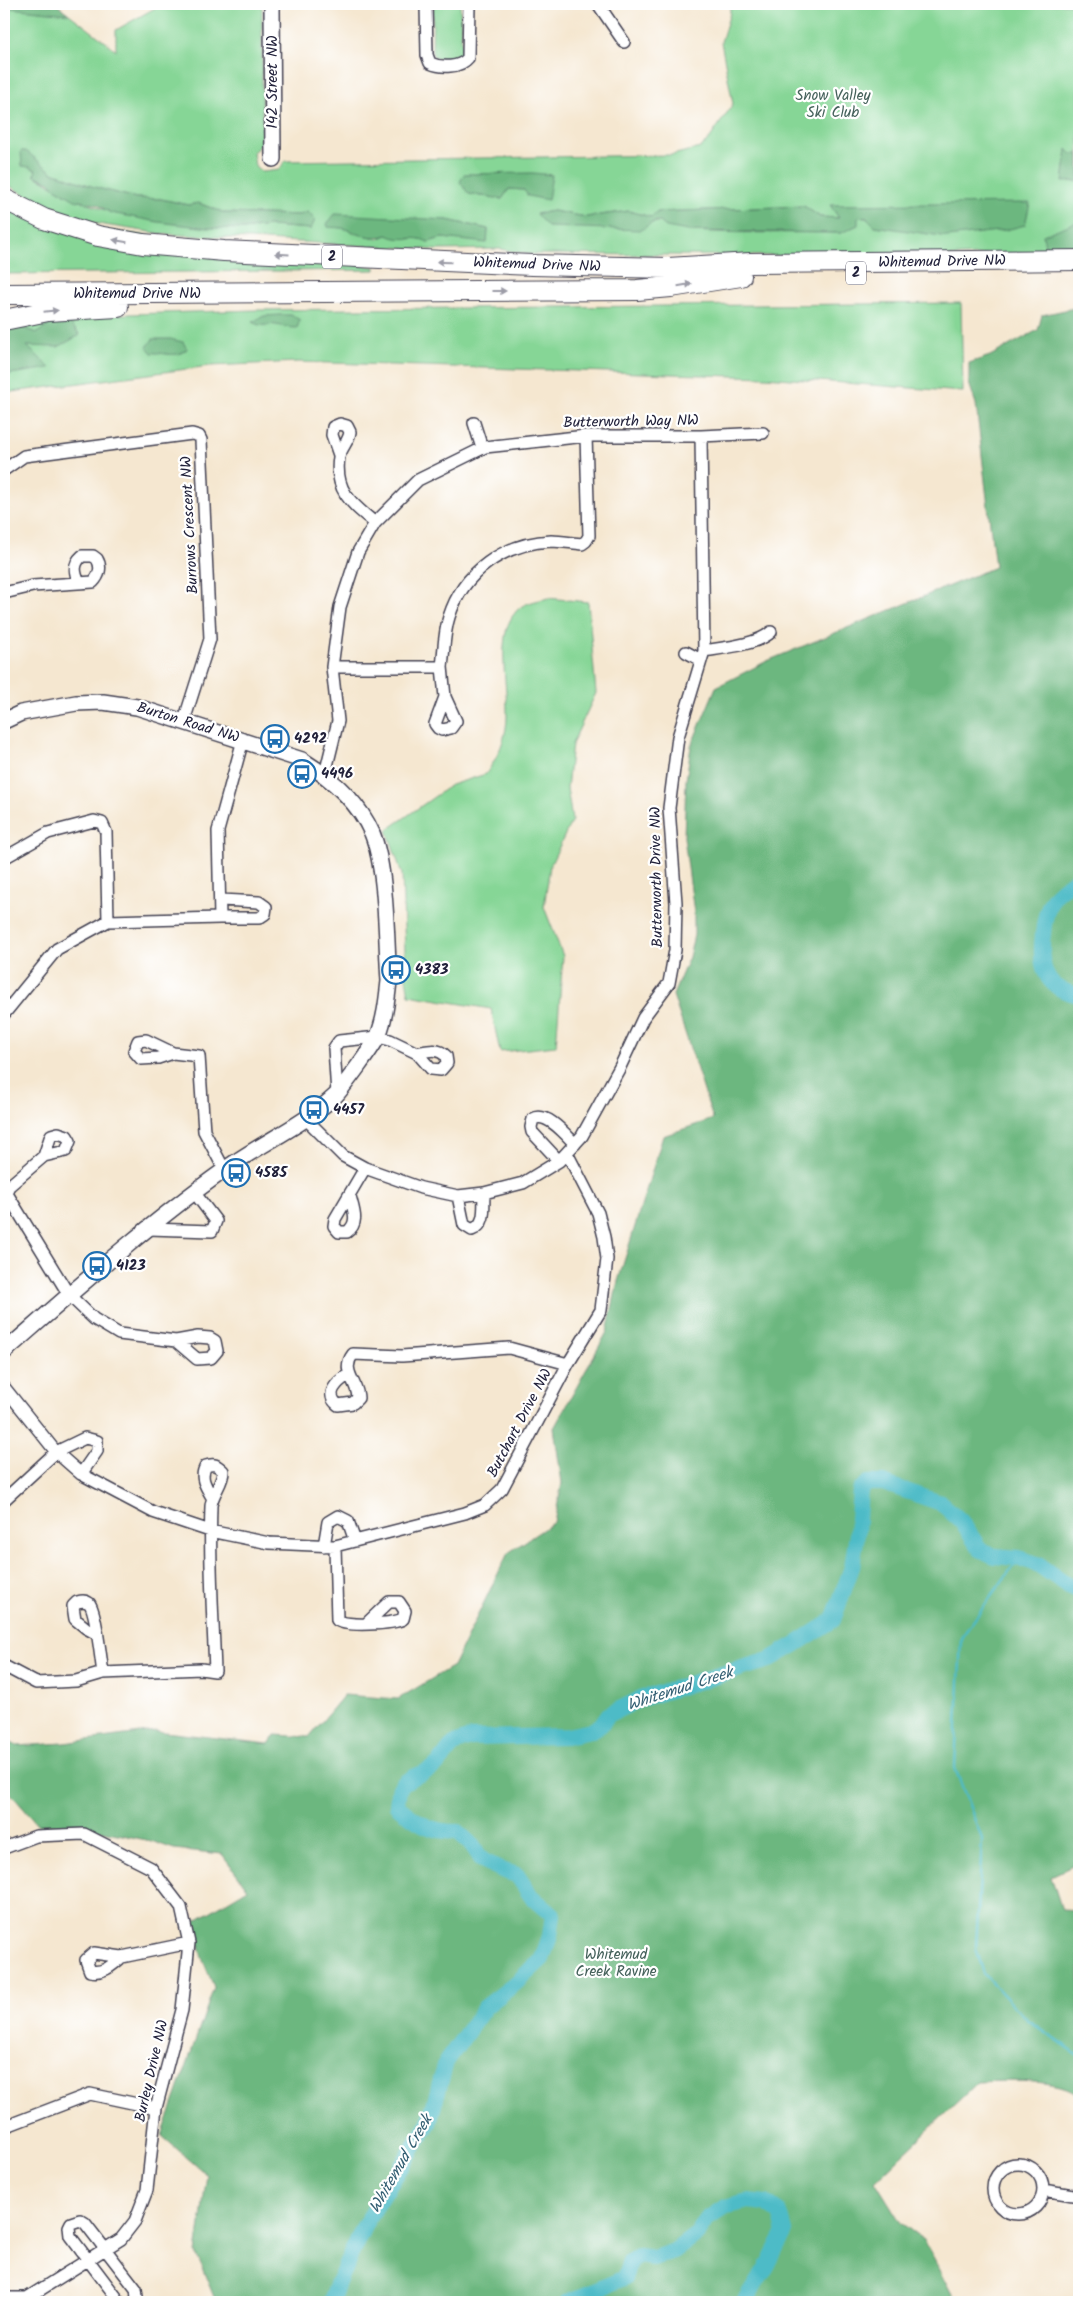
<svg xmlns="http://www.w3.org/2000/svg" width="1083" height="2306" viewBox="0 0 1083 2306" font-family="Kalam,sans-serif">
<rect width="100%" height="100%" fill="#fff"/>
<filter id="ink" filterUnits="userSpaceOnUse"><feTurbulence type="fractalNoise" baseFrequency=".02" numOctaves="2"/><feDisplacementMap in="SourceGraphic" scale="10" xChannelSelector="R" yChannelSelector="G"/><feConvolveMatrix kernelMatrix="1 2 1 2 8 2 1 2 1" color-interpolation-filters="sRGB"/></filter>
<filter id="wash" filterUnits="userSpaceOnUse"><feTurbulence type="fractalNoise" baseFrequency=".0096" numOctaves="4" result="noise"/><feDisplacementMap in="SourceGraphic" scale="20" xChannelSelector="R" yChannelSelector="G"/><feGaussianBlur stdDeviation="1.12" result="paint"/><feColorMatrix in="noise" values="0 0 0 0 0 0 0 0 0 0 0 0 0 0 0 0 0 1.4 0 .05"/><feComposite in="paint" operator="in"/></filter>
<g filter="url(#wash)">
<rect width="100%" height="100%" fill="#f5e7d0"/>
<path fill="#86d696" stroke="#547c68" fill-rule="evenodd" d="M4,4H56L116,50V30L162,4H262V144L253,152L255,166L262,172L279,170L285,161L672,155L700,148L708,141L733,104L721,42L730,13V4H1079V221L1077,222L1064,250L1079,249V252L934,257L527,254L501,249L436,250L163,234L98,224L49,208L4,183ZM30,167H45L52,172L94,187L136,198L161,199L189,205L198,203L225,213L300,215L308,212L311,229L270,226L243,229L111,213C98,206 88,205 75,199C60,193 49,182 35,176L36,170ZM552,176L524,190L509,189L502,199L469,194ZM804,206L820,217L840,218L831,206L909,230L875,226L867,218L858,217L841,233C792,232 741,234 691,231C676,230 666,219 651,223L536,214L553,211L586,217L629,211L651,217L658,212ZM447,220L488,229L487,242L442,238L428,242L420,237L409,239L387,235L378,239L353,233L348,230Z
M436,4H460L462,52L460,57L438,59L434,57L432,52L433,9Z
M4,206L26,219L375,267V270L4,274Z
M961,303L963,392L765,377L298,362L210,366L4,393V328L35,320L98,315L256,310Z
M548,598L588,602L596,693L572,744L567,788L572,820L550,866L544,907L563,956L556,1046L500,1052L491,1009L409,995L406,978L402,874L387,830L451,785L486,774C496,759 503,746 506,728C512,693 489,630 522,606C529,602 540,600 548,598Z"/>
<path fill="#6cb77f" stroke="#476c5d" d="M4,4H56L69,14L10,8L4,7Z
M1067,149L1072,154H1079V181L1063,182Z
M21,151H26L52,172L94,187L136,198L161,199L189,205L198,203L225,213L300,215L308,212L315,220L311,229L270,226L243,229L209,228L158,222L111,213L98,205L75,200L55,188L49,182L34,175L36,170L30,167L22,166Z
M533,173L552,175L548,200L528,196L524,190L509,189L502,199L469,194L460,182L464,174Z
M1030,203L1025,225L1006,230L948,237L875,226L867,218L858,217V225L841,233L688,231L666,227L659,221L651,223L642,230L548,227L536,214L553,211L586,217L629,211L651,217L658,212L804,206L820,217L839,218L830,205Z
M335,214L447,220L488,229L487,243L442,238L428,242C414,234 401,243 387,235C374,240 361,235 348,230C343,227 334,228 328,227L327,224Z
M1079,221V249L1064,250L1045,246L1043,235Z
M1079,307V1863L1051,1876L1062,1910L1079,1911V2096C1065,2078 1001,2081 978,2082L875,2181L901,2223L924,2240L956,2302H216L196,2253L207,2175L162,2136L214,1987L202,1958L193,1922L248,1889L222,1854L174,1849L151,1841L84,1827L38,1825L4,1786V1739L17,1746L64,1743L156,1731L269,1744L275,1735L309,1737L344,1695L398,1699L453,1666L508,1553L554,1522L562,1483L554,1428L607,1332L618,1281L663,1136L713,1119L673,995L689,957L694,935V913L684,837L686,780L691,746L716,687L767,661L995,567L976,404L969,383V363L990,356L1038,330L1042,315Z
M280,315H291L300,320L297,328C289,328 283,326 276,325C266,323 265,329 252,322L264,316Z
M61,317L66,318L80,335L58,347L27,346L50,368L4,375V328L14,325L37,333Z
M153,339H170L183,342L187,349C176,359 165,352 152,353L147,347Z"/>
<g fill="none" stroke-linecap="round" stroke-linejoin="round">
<path stroke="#4ebbc7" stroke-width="2.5" d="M1019,1558L961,1638L955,1768L982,1839L976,1948L984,1974L1026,2019L1079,2055"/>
<path stroke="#4ebbc7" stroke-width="16" d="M1079,878C1070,883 1058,890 1052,900C1046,910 1044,922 1043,934C1039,964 1043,989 1079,995
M331,2302L338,2282L365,2224L429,2123L446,2062L485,2007L515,1984L542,1959L550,1936L553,1915L531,1896L517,1875L504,1871L482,1860L472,1845L458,1832C430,1832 418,1823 397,1806C398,1798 397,1790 403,1784C411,1776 424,1774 434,1767C452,1754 442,1745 472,1738L567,1736L591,1731L601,1725L608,1715L640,1699L769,1660L796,1644L833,1620L852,1567L857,1534L860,1490L868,1483H883L941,1503L961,1521L980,1549L994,1556L1019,1558L1037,1564L1070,1587L1079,1591
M568,2302L624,2278L630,2262L638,2256L654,2258L674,2251L697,2234L707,2219L725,2207L748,2201L766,2203L780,2213L785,2231L766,2268L744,2302"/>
</g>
</g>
<g filter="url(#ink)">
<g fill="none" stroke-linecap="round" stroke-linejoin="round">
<defs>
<path id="street" d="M426,4L427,55L430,63C441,68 460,68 468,58L469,4
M598,4L624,42
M474,423L482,448
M339,455L332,435L333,427L340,424L347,426L350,432C349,441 341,448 339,457C334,491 352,504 375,523
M4,470L24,456L192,434L199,436L201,440L210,639L184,721
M4,593L33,586L93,582C99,576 102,567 97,559L93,556H82C73,564 74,572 79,582
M704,651C722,648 757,645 771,632
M686,652L701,660
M332,667H442C444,651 444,632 449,617C463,572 504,543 551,541C561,541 571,543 582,544L586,541L589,536L586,436
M442,667L445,697L435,724L438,728L442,730L451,728L456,721L445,697
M325,774L338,721L332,667L340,607L358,552L375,523L418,480L485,447L586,436H701L763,433
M4,858L48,833L94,821L102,823L106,832L108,921
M220,918H259L265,914L266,907L259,902L221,900
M4,1014L57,949L108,921L220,918L218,831L243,740
M173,1053L158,1058L141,1059L134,1051L138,1041L146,1040L173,1053L199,1056L204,1131L224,1169
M337,1094L334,1048L339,1041L378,1037L390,1040L417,1053L431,1069L441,1070L447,1063L446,1056C438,1047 427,1051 417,1053
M305,1118L343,1156L365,1168L421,1188L458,1196L484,1193L523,1183L559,1161L582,1136L620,1067L643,1018L669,983L675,950L676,903L669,808L678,737L704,651L701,436
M44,1156L51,1135L58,1133L67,1136L70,1141L66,1151L44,1156L9,1186L6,1192L69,1295L94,1319L119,1334L176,1341L197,1359L211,1358L217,1351L215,1341L210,1338L198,1337L176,1341
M559,1161L532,1132L531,1127L533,1119C547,1111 566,1135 575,1144
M350,1196C353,1209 360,1223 347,1232H339L334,1226L335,1219L365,1168
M458,1196L464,1225L472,1230C487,1224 483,1207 484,1193
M149,1229L212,1231L216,1221L194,1192
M348,1375C337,1382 324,1394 338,1405L353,1403L358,1398C358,1382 340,1371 353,1354L402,1356L509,1348L568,1364
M4,1387L56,1452L81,1474L153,1512L210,1531L269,1543L335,1546L465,1513L485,1505L502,1489L568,1364L601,1310L607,1259L604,1237L598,1213L567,1153
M4,1500L56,1452L85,1438L97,1441V1451L81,1474
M324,1546L328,1522L338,1516L348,1521L355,1541
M335,1546L337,1620C345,1627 393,1624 403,1619L405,1611L399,1602H389L367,1623
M97,1634L86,1628L75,1619L73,1606L77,1602C81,1601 85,1600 89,1603C96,1610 101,1661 103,1673
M4,1666L36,1683L76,1681L103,1673L201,1669L215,1671C213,1616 209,1561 211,1506C212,1493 223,1484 223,1471C217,1465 214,1463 206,1466C199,1477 206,1487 212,1497
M4,1848L36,1836L84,1834L151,1868L181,1907L189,1943L182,2010L156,2108L147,2190L135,2221L121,2239L27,2298H4
M122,1957C112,1965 104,1974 90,1971L86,1960L94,1953L122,1957L189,1943
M4,2127L90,2094L156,2108
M993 2189a25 25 0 1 1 50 0a25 25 0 1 1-50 0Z
M1043,2190L1079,2196
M120,2302L70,2236L69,2227L71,2223L80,2220L85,2223L136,2289L137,2297L134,2302"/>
<path id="secondary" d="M272,4L273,159
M4,721L21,713L76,703L103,702L137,707L302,760C331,778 358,801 372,833C387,870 386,939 389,981C387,999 385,1019 378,1036C374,1046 343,1087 336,1095C303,1126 259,1144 223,1171C146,1226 75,1290 4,1352"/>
<path id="highway" d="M4,199L44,219L98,236L143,244L224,251L532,265L668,268L751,263L1079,260
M4,294L637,290L671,287L741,276
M4,320L48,311L118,307"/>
</defs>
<use href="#street" stroke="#424051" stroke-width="14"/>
<use href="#secondary" stroke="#424051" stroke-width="18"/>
<use href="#highway" stroke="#424051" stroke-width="22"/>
<use href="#street" stroke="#fff" stroke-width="11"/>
<use href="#secondary" stroke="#fff" stroke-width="15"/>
<use href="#highway" stroke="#fff" stroke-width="20"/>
</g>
<defs><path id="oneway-solid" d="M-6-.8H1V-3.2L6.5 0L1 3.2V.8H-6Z" transform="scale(1.25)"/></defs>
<g fill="#9c9ca7">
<use href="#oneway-solid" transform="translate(120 241) rotate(-170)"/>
<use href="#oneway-solid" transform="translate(282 254) rotate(-177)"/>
<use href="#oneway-solid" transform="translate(444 262) rotate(-178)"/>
<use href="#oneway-solid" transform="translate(685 285) rotate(-9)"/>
<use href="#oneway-solid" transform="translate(499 291)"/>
<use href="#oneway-solid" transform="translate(51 311) rotate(-6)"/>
</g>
</g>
<defs>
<symbol id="bus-ring" viewBox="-11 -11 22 22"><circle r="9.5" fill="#fff" stroke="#1f6fb2" stroke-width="1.5"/><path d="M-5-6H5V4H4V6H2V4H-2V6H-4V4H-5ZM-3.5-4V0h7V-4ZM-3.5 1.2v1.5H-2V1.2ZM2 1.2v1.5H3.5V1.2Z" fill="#1f6fb2"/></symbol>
</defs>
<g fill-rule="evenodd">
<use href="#bus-ring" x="259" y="723" width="32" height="32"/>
<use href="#bus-ring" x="286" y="758" width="32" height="32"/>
<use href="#bus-ring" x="380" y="954" width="32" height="32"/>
<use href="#bus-ring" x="298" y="1094" width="32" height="32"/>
<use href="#bus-ring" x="220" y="1157" width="32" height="32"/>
<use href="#bus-ring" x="81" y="1250" width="32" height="32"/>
</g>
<g text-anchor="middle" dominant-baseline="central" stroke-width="4.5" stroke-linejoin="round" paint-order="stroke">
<g fill="#fff" stroke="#646476" stroke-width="1">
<rect x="322" y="245.5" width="20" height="23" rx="4"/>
<rect x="846" y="261.5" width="20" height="23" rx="4"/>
</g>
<g font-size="14" font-weight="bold" fill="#22223b">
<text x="332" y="257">2</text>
<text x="856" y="273">2</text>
</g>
<g font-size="15" fill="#22223b" stroke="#fff">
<text transform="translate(273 82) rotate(-90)">142 Street NW</text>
<text transform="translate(942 262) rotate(-1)">Whitemud Drive NW</text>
<text transform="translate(537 265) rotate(2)">Whitemud Drive NW</text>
<text x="137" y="294">Whitemud Drive NW</text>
<text transform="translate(631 422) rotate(-1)">Butterworth Way NW</text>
<text transform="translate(190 525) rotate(-93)">Burrows Crescent NW</text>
<text transform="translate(188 723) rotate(17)">Burton Road NW</text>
<text transform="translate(657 877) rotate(-91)">Butterworth Drive NW</text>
<text transform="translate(520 1423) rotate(-62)">Butchart Drive NW</text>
<text transform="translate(152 2071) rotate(-77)">Burley Drive NW</text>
</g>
<g font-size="15" fill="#45615b" stroke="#fff">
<text x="833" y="96">Snow Valley<tspan x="833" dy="17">Ski Club</tspan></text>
<text x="616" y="1955">Whitemud<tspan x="616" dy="17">Creek Ravine</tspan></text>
</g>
<g font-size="15" font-weight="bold" fill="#22223b" stroke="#fff" text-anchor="start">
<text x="294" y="739">4292</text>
<text x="321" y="774">4496</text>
<text x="415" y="970">4383</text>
<text x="333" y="1110">4457</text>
<text x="255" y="1173">4585</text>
<text x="116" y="1266">4123</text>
</g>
<g font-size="16" font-style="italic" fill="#345f73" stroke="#fff">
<text transform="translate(680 1689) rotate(-18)">Whitemud Creek</text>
<text transform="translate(401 2164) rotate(-60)">Whitemud Creek</text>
</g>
</g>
<rect width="1083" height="2306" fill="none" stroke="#fff" stroke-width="20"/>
</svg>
